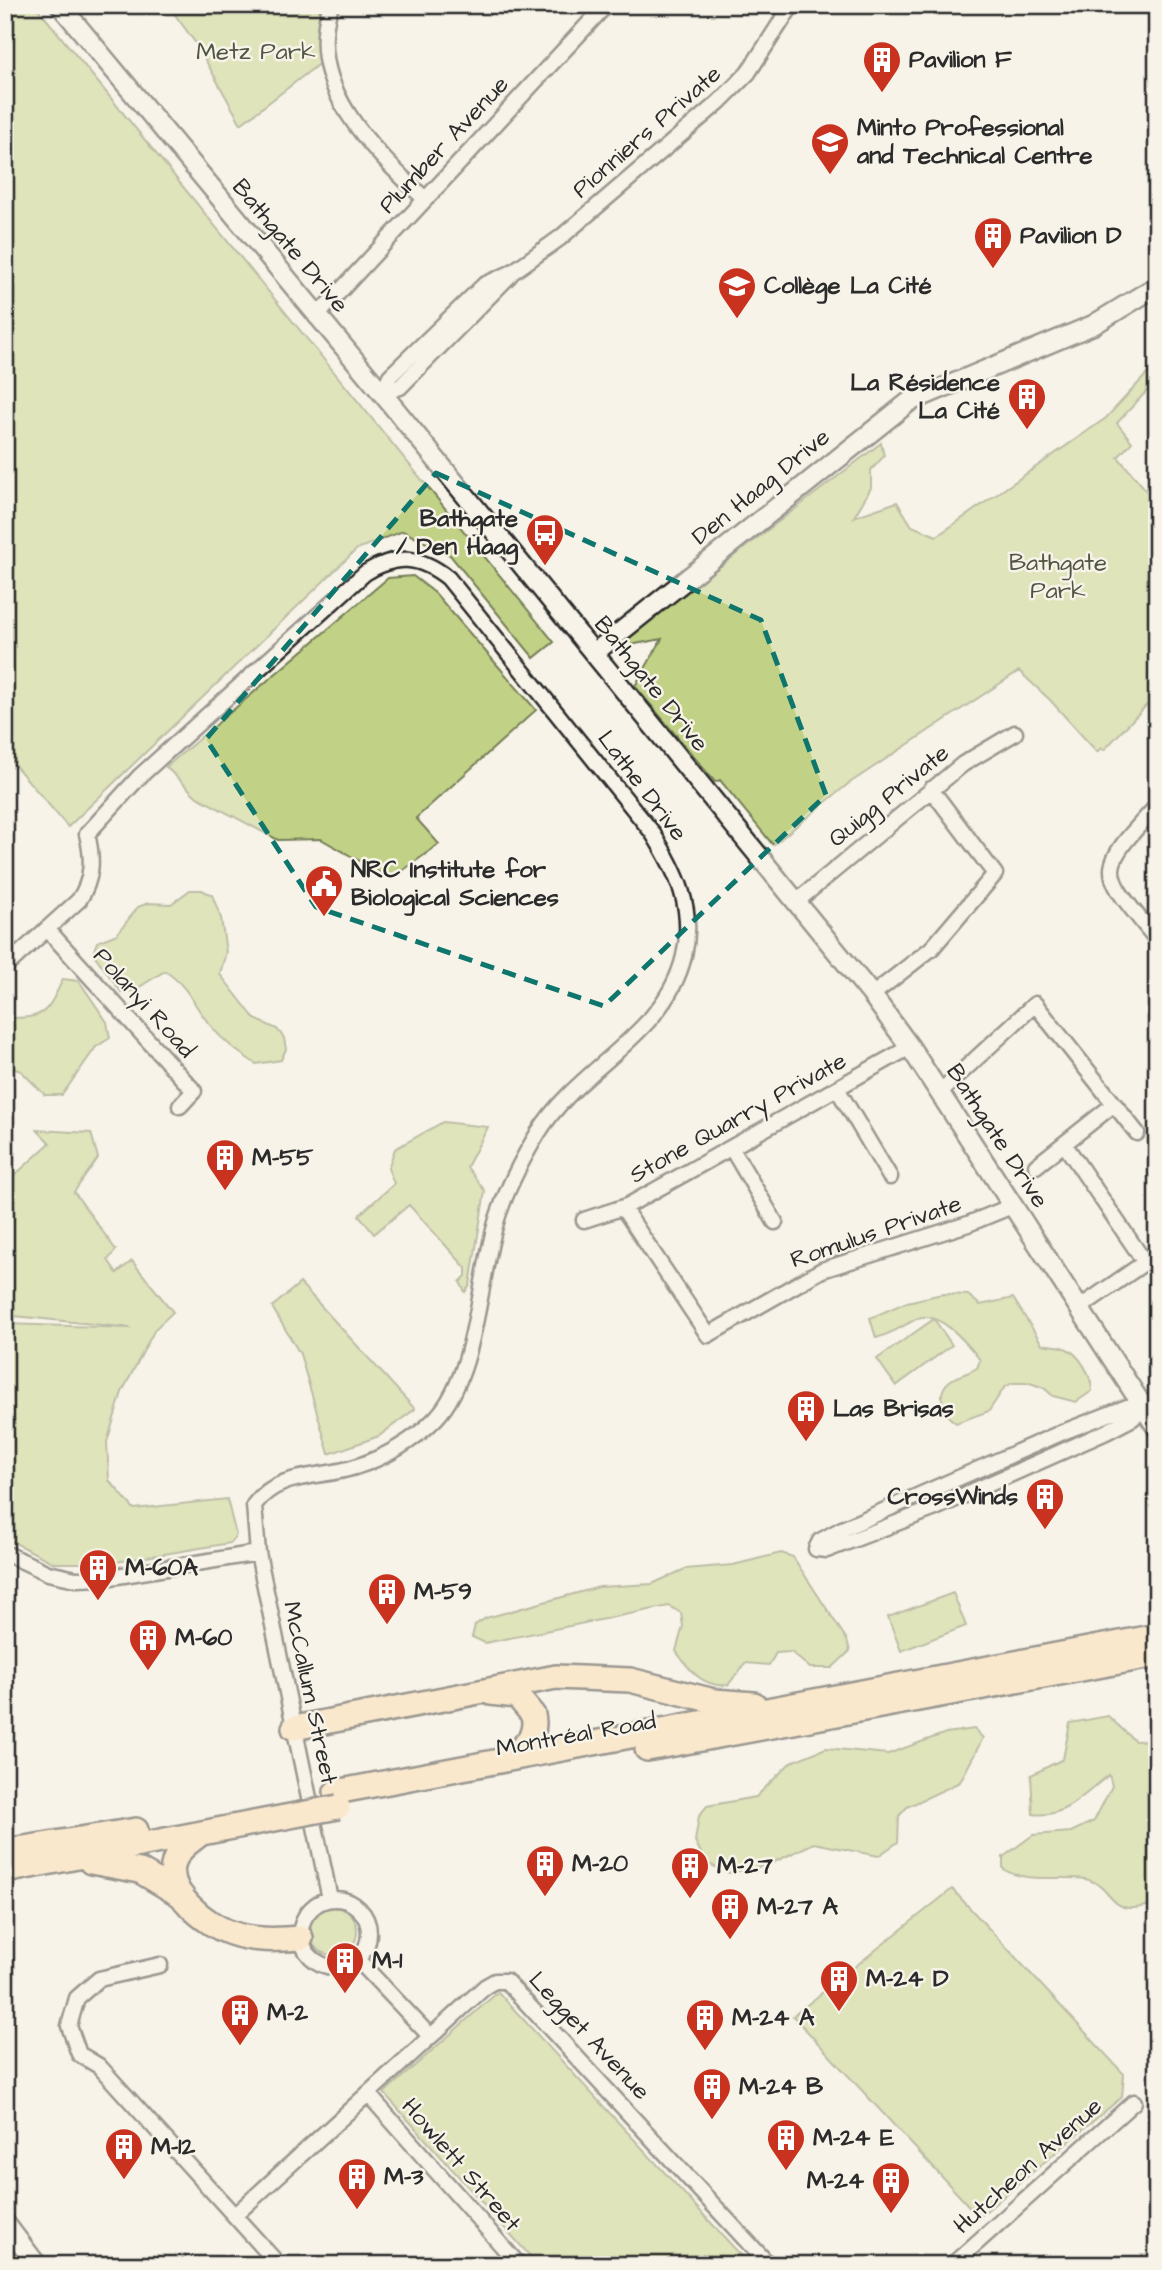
<svg xmlns="http://www.w3.org/2000/svg" width="1162" height="2270" viewBox="0 0 1162 2270" font-family="'Architects Daughter',sans-serif">
<rect width="100%" height="100%" fill="#f7f3e8"/>
<filter id="ink" filterUnits="userSpaceOnUse"><feTurbulence type="fractalNoise" baseFrequency=".0143" numOctaves="2"/><feDisplacementMap in="SourceGraphic" scale="14" xChannelSelector="R" yChannelSelector="G"/><feConvolveMatrix kernelMatrix="1 2 1 2 8 2 1 2 1" color-interpolation-filters="sRGB"/></filter>
<g filter="url(#ink)">
<path fill="#c1d286" stroke="#767e58" stroke-width="2" d="M5,5H35L554,642L534,658L450,555L403,531L357,549L68,827L5,754Z
M168,5H319L320,63L241,124L197,45Z
M1157,363V380L1117,423L1132,442L1118,457L1157,503V694L1104,750L1101,748L1097,752L1050,700L1019,671L848,784L773,845L720,780L715,782L635,686L662,639L614,648L881,443L884,456L871,470V488L854,517L897,502L912,526L937,536L1106,418Z
M413,576L435,593L536,710L416,818L439,844L391,879L321,839L278,840L197,797L166,767L388,578Z
M190,890H202L212,895L221,918L226,952L220,974L255,1019L277,1029L284,1038L286,1049L281,1060L256,1064C240,1054 222,1040 210,1025C191,1002 191,989 165,971L133,991L121,992L93,953L97,942L117,934L138,907L148,903L171,904Z
M63,979L79,981L107,1022L110,1038L96,1047L62,1095H45L21,1071L5,1066V1018C45,1018 46,1015 63,979Z
M443,1122L488,1127L467,1167L485,1191L470,1285L465,1292L460,1282L466,1276V1268L409,1205L374,1234L359,1215L394,1184L388,1168L395,1149Z
M37,1130L91,1133L98,1158L74,1192L116,1250L108,1260L117,1273L132,1261L173,1312L155,1329L122,1392L107,1442L109,1480L134,1509L227,1499L236,1535L230,1543L110,1563H54L5,1538V1324L131,1328L5,1315V1184L50,1143Z
M300,1283L415,1409L379,1436L329,1454L300,1354L272,1307Z
M942,1294L968,1295L980,1305L1013,1298L1042,1344C1049,1346 1059,1345 1065,1348C1080,1354 1092,1376 1092,1391L1076,1402L1053,1396L1044,1388L1030,1383H1012L1004,1388L989,1411L956,1423C942,1414 935,1391 951,1380C959,1375 969,1373 977,1368L980,1360C968,1344 938,1308 916,1319C901,1327 892,1334 876,1338L870,1318L907,1302Z
M934,1319L952,1345L896,1386L877,1359Z
M781,1553L793,1557L847,1640L850,1651L832,1668H810L791,1652L776,1653L769,1665L745,1663L728,1685C703,1688 689,1670 676,1651L683,1626L681,1613L669,1606L485,1643L472,1637L475,1625L486,1618L599,1587L652,1584L685,1569L733,1565Z
M953,1593L966,1626L901,1651L888,1617Z
M1108,1716L1135,1741L1157,1740V1903C1149,1905 1138,1909 1129,1908C1110,1907 1107,1883 1085,1879C1058,1875 1027,1884 1003,1869V1857L1033,1835L1071,1832L1094,1821L1112,1786L1109,1775C1086,1792 1065,1819 1033,1814L1031,1775L1063,1759L1070,1723Z
M974,1729L983,1738L960,1782L907,1807L899,1816L898,1842L878,1856L814,1843L768,1865L729,1873L706,1863L695,1841L699,1816L707,1806L756,1797L791,1762L826,1748L888,1754L946,1733Z
M952,1889L1124,2074L1122,2097L979,2217L793,2016Z
M309 1931a24 24 0 1 1 48 0a24 24 0 1 1-48 0Z
M498,1992L750,2265H538L384,2093Z"/>
<g fill="none" stroke-linecap="round" stroke-linejoin="round">
<defs>
<path id="minor" d="M331,5C303,85 373,150 425,199
M316,317L606,5
M382,393L390,376L484,285L511,273L560,238L719,102L748,73L792,5
M382,393L400,387L510,275
M1157,806C1093,874 1101,870 1157,940
M797,901L963,764L1015,733
M47,929L194,1091L180,1106
M5,967L79,900C93,879 93,858 87,834L140,776L365,573C395,554 419,555 448,578L652,832C677,872 695,908 684,956C665,1036 579,1066 538,1133C524,1156 508,1187 499,1213C478,1273 479,1372 436,1418C414,1441 384,1458 355,1467C320,1479 279,1471 254,1505L258,1553L330,1899
M872,995L932,948L995,874L931,789
M838,1090L890,1177
M940,1092L1035,1004L1137,1133
M1065,1145L1144,1261
M732,1149L775,1222
M1036,1166L1113,1105
M623,1208L708,1335L822,1270L968,1224L1012,1206
M584,1220L627,1206L910,1047
M1079,1308L1157,1254
M1143,1405L1133,1418L1106,1432L933,1509L827,1550L816,1549L820,1541L840,1530L1063,1432L1127,1407Z
M5,1553L48,1573L76,1579L105,1578L258,1553
M301 1933a34 34 0 1 1 68 0a34 34 0 1 1-68 0Z
M357,1959L430,2036
M160,1965L99,1979L77,1998L69,2026L79,2054L99,2066L279,2265
M369,2095L519,2265
M235,2215L486,1986L495,1981H506L769,2265
M952,2265L1134,2102"/>
<path id="tertiary" d="M60,5L382,393L872,995L910,1047L1157,1428
M594,653L909,402L1093,325L1157,286
M5,2223L37,2265"/>
<path id="primary" d="M491,1693L517,1696L533,1715C538,1737 523,1749 506,1759
M294,1728L556,1677L630,1680L714,1701L754,1704
M647,1749L1157,1655
M336,1792L1157,1636
M200,1834C190,1842 178,1849 174,1862C164,1892 207,1925 231,1933C254,1941 276,1940 301,1938
M5,1851L136,1830
M91,1862L140,1871L182,1896
M5,1871L285,1817"/>
</defs>
<use href="#minor" stroke="#2b2b2b" stroke-width="19"/>
<use href="#tertiary" stroke="#2b2b2b" stroke-width="23"/>
<use href="#primary" stroke="#2b2b2b" stroke-width="28"/>
<use href="#minor" stroke="#f7f3e8" stroke-width="14"/>
<use href="#tertiary" stroke="#f7f3e8" stroke-width="18"/>
<use href="#primary" stroke="#fcdcac" stroke-width="23"/>
<defs>
<path id="primary-bridge" d="M285,1817L338,1807"/>
</defs>
<use href="#primary-bridge" stroke="#2b2b2b" stroke-width="28" stroke-linecap="butt"/>
<use href="#primary-bridge" stroke="#fcdcac" stroke-width="23"/>
</g>
</g>
<path d="M0 0H1162V2270H0ZM436,473L761,620L826,795L604,1006L316,907L206,739Z" fill="#f7f3e8" fill-opacity=".55" fill-rule="evenodd"/>
<path fill="none" stroke="#0f766e" stroke-width="5" stroke-dasharray="14 9" stroke-linejoin="round" d="M436,473L761,620L826,795L604,1006L316,907L206,739Z"/>
<defs>
<symbol id="building-pin" viewBox="-11 -11 22 30"><path d="M0 17L-7.5 6A9.5 9.5 0 1 1 7.5 6Z" fill="#c8321e" stroke="#f7f3e8"/><path d="M-4-6H4V6H1V3H-1V6H-4ZM-2.5-4.3h1.7v1.8h-1.7ZM.8-4.3h1.7v1.8H.8ZM-2.5-1h1.7V.8h-1.7ZM.8-1h1.7V.8H.8Z" fill="#fff"/></symbol>
<symbol id="school-pin" viewBox="-11 -11 22 30"><path d="M0 17L-7.5 6A9.5 9.5 0 1 1 7.5 6Z" fill="#c8321e" stroke="#f7f3e8"/><path d="M0-5L7-2L0 1L-7-2ZM-4 1L0 2.5L4 1V4Q0 6-4 4Z" fill="#fff"/></symbol>
<symbol id="university-pin" viewBox="-11 -11 22 30"><path d="M0 17L-7.5 6A9.5 9.5 0 1 1 7.5 6Z" fill="#c8321e" stroke="#f7f3e8"/><path d="M0-5L7-2L0 1L-7-2ZM-4 1L0 2.5L4 1V4Q0 6-4 4Z" fill="#fff"/></symbol>
<symbol id="bus-pin" viewBox="-11 -11 22 30"><path d="M0 17L-7.5 6A9.5 9.5 0 1 1 7.5 6Z" fill="#c8321e" stroke="#f7f3e8"/><path d="M-5-6H5V4H4V6H2V4H-2V6H-4V4H-5ZM-3.5-4V0h7V-4ZM-3.5 1.2v1.5H-2V1.2ZM2 1.2v1.5H3.5V1.2Z" fill="#fff"/></symbol>
<symbol id="civic-pin" viewBox="-11 -11 22 30"><path d="M0 17L-7.5 6A9.5 9.5 0 1 1 7.5 6Z" fill="#c8321e" stroke="#f7f3e8"/><path d="M-.6-6.5H3V-4.5H.6V-3L4-1V1h2V6H-6V1h2V-1L-.6-3ZM-1.2 2.5V6h2.4V2.5Z" fill="#fff"/></symbol>
</defs>
<g fill-rule="evenodd">
<use href="#building-pin" x="860" y="38" width="44" height="60"/>
<use href="#school-pin" x="808" y="120" width="44" height="60"/>
<use href="#building-pin" x="971" y="214" width="44" height="60"/>
<use href="#university-pin" x="715" y="264" width="44" height="60"/>
<use href="#building-pin" x="1005" y="375" width="44" height="60"/>
<use href="#bus-pin" x="523" y="511" width="44" height="60"/>
<use href="#civic-pin" x="302" y="862" width="44" height="60"/>
<use href="#building-pin" x="203" y="1136" width="44" height="60"/>
<use href="#building-pin" x="784" y="1387" width="44" height="60"/>
<use href="#building-pin" x="1023" y="1475" width="44" height="60"/>
<use href="#building-pin" x="76" y="1546" width="44" height="60"/>
<use href="#building-pin" x="365" y="1570" width="44" height="60"/>
<use href="#building-pin" x="126" y="1616" width="44" height="60"/>
<use href="#building-pin" x="523" y="1842" width="44" height="60"/>
<use href="#building-pin" x="668" y="1844" width="44" height="60"/>
<use href="#building-pin" x="708" y="1885" width="44" height="60"/>
<use href="#building-pin" x="323" y="1939" width="44" height="60"/>
<use href="#building-pin" x="817" y="1957" width="44" height="60"/>
<use href="#building-pin" x="218" y="1991" width="44" height="60"/>
<use href="#building-pin" x="683" y="1996" width="44" height="60"/>
<use href="#building-pin" x="690" y="2065" width="44" height="60"/>
<use href="#building-pin" x="764" y="2116" width="44" height="60"/>
<use href="#building-pin" x="102" y="2125" width="44" height="60"/>
<use href="#building-pin" x="335" y="2155" width="44" height="60"/>
<use href="#building-pin" x="869" y="2159" width="44" height="60"/>
</g>
<g text-anchor="middle" dominant-baseline="central" stroke-width="5" stroke-linejoin="round" paint-order="stroke">
<g font-size="24" fill="#505542" stroke="#f7f3e8">
<text x="256" y="52">Metz Park</text>
<text x="1058" y="563">Bathgate<tspan x="1058" dy="28">Park</tspan></text>
</g>
<g font-size="24" font-weight="bold" fill="#2b2b2b" stroke="#f7f3e8" text-anchor="start">
<text x="909" y="60">Pavilion F</text>
<text x="857" y="128">Minto Professional<tspan x="857" dy="28">and Technical Centre</tspan></text>
<text x="1020" y="236">Pavilion D</text>
<text x="764" y="286">Collège La Cité</text>
<text x="1000" y="383" text-anchor="end">La Résidence<tspan x="1000" dy="28">La Cité</tspan></text>
<text x="518" y="519" text-anchor="end">Bathgate<tspan x="518" dy="28">/ Den Haag</tspan></text>
<text x="351" y="870">NRC Institute for<tspan x="351" dy="28">Biological Sciences</tspan></text>
<text x="252" y="1158">M-55</text>
<text x="833" y="1409">Las Brisas</text>
<text x="1018" y="1497" text-anchor="end">CrossWinds</text>
<text x="125" y="1568">M-60A</text>
<text x="414" y="1592">M-59</text>
<text x="175" y="1638">M-60</text>
<text x="572" y="1864">M-20</text>
<text x="717" y="1866">M-27</text>
<text x="757" y="1907">M-27 A</text>
<text x="372" y="1961">M-1</text>
<text x="866" y="1979">M-24 D</text>
<text x="267" y="2013">M-2</text>
<text x="732" y="2018">M-24 A</text>
<text x="739" y="2087">M-24 B</text>
<text x="813" y="2138">M-24 E</text>
<text x="151" y="2147">M-12</text>
<text x="384" y="2177">M-3</text>
<text x="864" y="2181" text-anchor="end">M-24</text>
</g>
<g font-size="24" fill="#2b2b2b" stroke="#f7f3e8">
<text transform="translate(647 132) rotate(-41)">Pionniers Private</text>
<text transform="translate(444 145) rotate(-47)">Plumber Avenue</text>
<text transform="translate(290 246) rotate(50)">Bathgate Drive</text>
<text transform="translate(761 487) rotate(-39)">Den Haag Drive</text>
<text transform="translate(651 684) rotate(51)">Bathgate Drive</text>
<text transform="translate(642 786) rotate(53)">Lathe Drive</text>
<text transform="translate(889 796) rotate(-39)">Quigg Private</text>
<text transform="translate(144 1003) rotate(48)">Polanyi Road</text>
<text transform="translate(738 1118) rotate(-29)">Stone Quarry Private</text>
<text transform="translate(997 1136) rotate(57)">Bathgate Drive</text>
<text transform="translate(876 1232) rotate(-19)">Romulus Private</text>
<text transform="translate(310 1693) rotate(78)">McCallum Street</text>
<text transform="translate(576 1735) rotate(-10)">Montréal Road</text>
<text transform="translate(589 2036) rotate(47)">Legget Avenue</text>
<text transform="translate(461 2165) rotate(49)">Howlett Street</text>
<text transform="translate(1028 2166) rotate(-42)">Hutcheon Avenue</text>
</g>
</g>
<rect width="1162" height="2270" fill="none" stroke="#f7f3e8" stroke-width="28"/>
<rect x="14" y="14" width="1134" height="2242" fill="none" stroke="#2b2b2b" stroke-width="2.5" filter="url(#ink)"/>
</svg>
